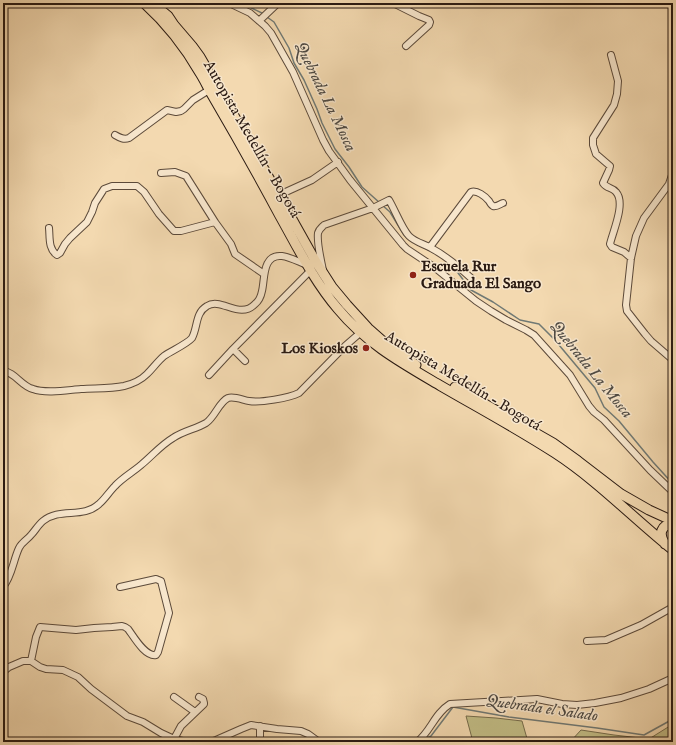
<svg xmlns="http://www.w3.org/2000/svg" width="676" height="745" viewBox="0 0 676 745" font-family="'IM FELL English',serif">
<rect width="100%" height="100%" fill="#f3d9b0"/>
<filter id="stains"><feTurbulence type="fractalNoise" baseFrequency=".005" numOctaves="4"/><feColorMatrix values="0 0 0 0 .2 0 0 0 0 .09 0 0 0 0 .02 0 0 0 .5 -.17"/></filter>
<radialGradient id="worn" r=".72"><stop offset=".6" stop-color="#630" stop-opacity="0"/><stop offset="1" stop-color="#630" stop-opacity=".3"/></radialGradient>
<path fill="#c2bd86" stroke="#766c4c" d="M466,716L496,718L522,721L528,742H473Z
M673,724V742H570L581,730L614,735L649,739Z"/>
<g fill="none" stroke-linecap="round" stroke-linejoin="round">
<path stroke="#707974" stroke-width="1.5" d="M241,3L264,14
M267,17L274,22L289,48L294,63L304,80L317,109L322,123L335,149L349,167L362,187L380,203
M382,205L390,212L404,235L406,237
M423,247L434,253
M452,265L471,290L493,302L520,320L539,324L554,339L595,388L604,407L619,421L653,462L673,484
M423,740L431,736L453,707L509,717L597,728L644,735L673,719"/>
<defs>
<path id="minor" d="M229,3L250,13L265,26L271,33L293,72L323,140L329,151L350,180L403,245L407,249L434,267L476,301L491,311L506,320L526,330L534,335L570,375L589,406L594,412L604,420L650,470L673,492
M363,3H366
M393,3L419,16L429,20L430,22L429,25L406,46
M259,21L278,3
M611,55L618,81L617,94L614,105L593,138V145L596,154L610,166L609,170L603,183C607,189 612,187 616,192C626,203 613,231 610,244L612,247L624,252L631,258
M115,135C120,138 124,140 129,138L167,110L176,112L181,111L184,109L193,100L209,90
M673,172L669,184L644,218L636,236L631,258L626,305L627,311L645,334L651,341L673,360
M161,173L175,172L186,176L215,222
M279,195L312,180L338,162
M49,228C50,237 48,249 57,255L60,253L65,244L70,238L87,222L92,212L95,203L104,189L112,186H137L144,192L159,214L174,231H181L215,222L231,244L235,254L264,274
M430,247L471,192C477,190 485,196 489,201C490,203 491,205 493,206C497,207 500,204 503,203
M323,270C321,261 317,240 318,233C319,229 322,227 324,225L373,208L389,200C395,210 402,229 409,236C415,242 424,244 431,248C446,256 458,266 471,278
M245,361L233,349L311,270
M3,371C15,372 21,386 33,389C46,394 68,390 81,389C95,388 110,389 124,386C132,384 141,380 147,374C153,368 158,361 164,356C171,351 187,344 192,338C198,327 195,313 207,306C221,297 240,320 255,304C259,301 261,296 262,291C265,279 262,254 282,256C290,257 299,262 307,265
M209,375L233,349
M3,587C12,576 13,561 19,548C22,542 27,540 31,535C35,531 38,525 43,521C60,507 83,519 99,504C105,499 109,492 115,486C122,478 133,472 141,465C152,456 161,445 173,438C183,431 196,429 206,423C215,417 219,402 228,398C234,396 243,400 249,401C260,403 289,398 299,393L345,346L360,333
M587,641L606,640L641,625L673,607
M31,661L36,637L40,627L76,630L94,628L112,627L122,626L125,627L128,629C134,637 145,657 156,655L158,652L169,613L161,581L156,579L120,587
M3,672L9,667L23,661H31L40,667L46,669L63,670L78,677L91,689L127,716L143,722L161,733L174,739L187,742
M174,697L195,712
M260,726V742
M174,739L181,726L204,704V703L203,699L199,697
M210,742L216,740L241,729L251,725L277,729L301,731L308,734L319,742
M417,742C431,731 434,714 450,704L537,699L562,704L577,705L595,703L621,698L649,689L673,678"/>
<path id="highway" d="M144,3C166,23 185,47 200,73C204,79 207,86 211,93C235,134 258,175 280,216C298,248 314,281 338,309C367,344 402,363 441,386C479,408 518,429 555,453C598,481 633,518 673,550
M157,7L168,16L174,25L192,46L200,57L237,121L316,262L332,287L347,305L368,328L385,343L416,365
M455,387L553,443L578,461L621,494L649,510L673,521
M665,544C658,534 661,525 673,523"/>
</defs>
<use href="#minor" stroke="#5c4a3a" stroke-width="8"/>
<use href="#highway" stroke="#2a1a12" stroke-width="11"/>
<use href="#minor" stroke="#f7e6cc" stroke-width="6"/>
<use href="#highway" stroke="#f3d9b0" stroke-width="9"/>
</g>
<g fill="#8f2418" stroke="#f7e6cc" stroke-width="1.5">
<circle cx="413" cy="275" r="4"/>
<circle cx="366" cy="348" r="4"/>
</g>
<g text-anchor="middle" dominant-baseline="central" stroke-width="3" stroke-linejoin="round" paint-order="stroke">
<g font-size="15" fill="#2a1a12" stroke="#f7e6cc">
<text transform="translate(252 139) rotate(60)">Autopista Medellín - Bogotá</text>
<text transform="translate(463 381) rotate(31)">Autopista Medellín - Bogotá</text>
</g>
<g font-size="15" font-weight="bold" fill="#2a1a12" stroke="#f7e6cc" text-anchor="start">
<text x="421" y="266">Escuela Rur<tspan x="421" dy="17">Graduada El Sango</tspan></text>
<text x="358" y="348" text-anchor="end">Los Kioskos</text>
</g>
<g font-size="16" font-style="italic" fill="#4d4943" stroke="#f7e6cc">
<text transform="translate(325 97) rotate(64)">Quebrada La Mosca</text>
<text transform="translate(591 370) rotate(51)">Quebrada La Mosca</text>
<text transform="translate(542 709) rotate(8)">Quebrada el Salado</text>
</g>
</g>
<rect width="676" height="745" fill="none" stroke="#f3d9b0" stroke-width="16"/>
<rect x="4" y="4" width="668" height="737" fill="none" stroke="#2a1a12" stroke-width="2"/>
<rect x="8" y="8" width="660" height="729" fill="none" stroke="#2a1a12"/>
<rect width="100%" height="100%" filter="url(#stains)"/>
<rect width="100%" height="100%" fill="url(#worn)"/>
</svg>
